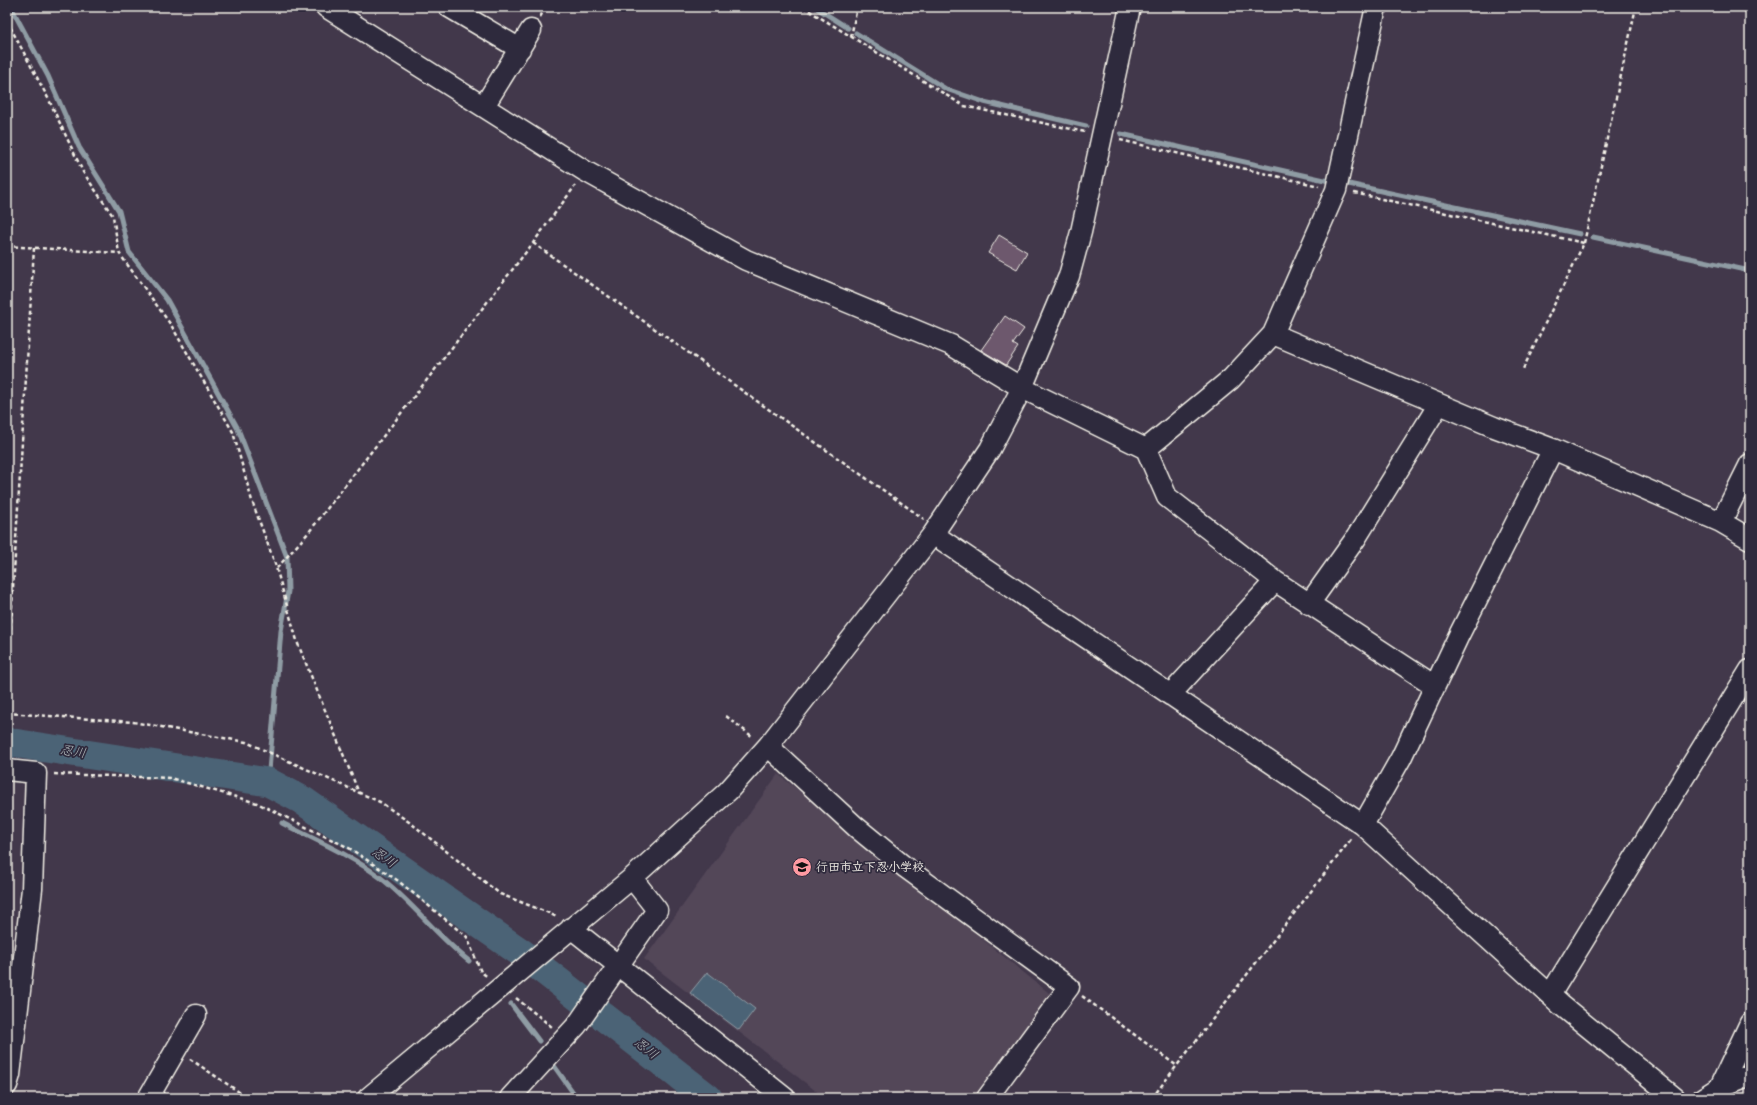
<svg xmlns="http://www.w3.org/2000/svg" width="1757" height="1105" viewBox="0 0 1757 1105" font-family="Kalam,'Klee One',sans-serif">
<rect width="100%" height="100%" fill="#42384b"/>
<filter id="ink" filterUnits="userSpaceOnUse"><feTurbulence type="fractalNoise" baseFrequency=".025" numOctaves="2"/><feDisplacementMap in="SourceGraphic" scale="8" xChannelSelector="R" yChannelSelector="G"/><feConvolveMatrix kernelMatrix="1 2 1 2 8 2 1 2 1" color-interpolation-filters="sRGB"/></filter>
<g filter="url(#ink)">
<path fill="#524658" d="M778,774L1054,997L974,1098H825L644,959Z"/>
<path fill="#4c6476" stroke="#8f9ca4" d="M707,972L755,1009L739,1030L690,993Z"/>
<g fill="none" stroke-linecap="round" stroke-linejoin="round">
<path stroke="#8f9ca4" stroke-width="5" d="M11,7L48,76L79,147L119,211L129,252L167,300L238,429L287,557L288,591L281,631L268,782
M815,7L848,28
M856,33L946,89L984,102L1086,126
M1121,134L1329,181
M1344,183L1580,234
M1593,237L1750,271
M282,823C315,840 351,855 381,878C413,903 437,936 469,961
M511,1004L539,1041
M552,1063L577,1098"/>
<path stroke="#4c6476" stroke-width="29" d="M7,742L268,782L302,800L523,954L708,1098"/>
</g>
<path fill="#6d586d" stroke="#f4f1e8" d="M999,235L1027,252L1017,269L988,253Z
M1005,316L1024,329L1013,344L1018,347L1006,365L981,350Z"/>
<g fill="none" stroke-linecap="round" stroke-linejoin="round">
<defs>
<path id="minor" d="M326,7L585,171L746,260L951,345L1022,388L1146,449L1231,379L1273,334L1494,427L1553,449L1721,522L1750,539
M449,7L520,49
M484,106L531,30
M1273,334L1336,190L1376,7
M1146,449L1167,497L1275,581L1435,686
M1721,522L1750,464
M933,534L1363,825L1561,1005L1675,1098
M1309,604L1356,538L1439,404
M1170,695L1275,581
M768,746L856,827L906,868L1069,987L987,1098
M7,770L36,773L32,889L10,1075L7,1085
M1363,825L1401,758L1459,635L1553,449
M571,928L785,1098
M1550,995L1750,670
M1720,1087L1750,1075
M148,1098L196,1015
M368,1098L632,878L728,791L768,746L933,534L990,449L1022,388L1069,276L1081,232L1130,7
M510,1098L577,1025L657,910L632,878
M1703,1098L1720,1087L1750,1023"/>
</defs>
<use href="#minor" stroke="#f4f1e8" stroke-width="23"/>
<path stroke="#f4f1e8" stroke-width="2.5" stroke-dasharray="4 3" stroke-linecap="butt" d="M803,7L964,106L1085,132
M540,17L546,7
M7,21L49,100L83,172L113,216L119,253L171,325L233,432L252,501L275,564L298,644L359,793
M851,37L857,7
M1120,140L1319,186
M1354,193L1584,243L1523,369
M533,243L924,519
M1584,243L1636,7
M7,246L118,253
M277,568L309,532L533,243L575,186
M7,685L34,248
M7,713L133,722L246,742L380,802L412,824L500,894L549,913L558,918
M726,716L753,737
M54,774L170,778L257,803L349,848L397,880L467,937L481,972L488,977
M1082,996L1177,1066
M516,998L552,1027
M190,1059L248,1098
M1152,1098L1352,838"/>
<use href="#minor" stroke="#2f2a3d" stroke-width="20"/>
</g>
</g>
<defs>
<symbol id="school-disc" viewBox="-11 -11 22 22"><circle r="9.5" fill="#ff9aa2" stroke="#2f2a3d"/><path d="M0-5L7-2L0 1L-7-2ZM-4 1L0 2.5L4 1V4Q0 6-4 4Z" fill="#111"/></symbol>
</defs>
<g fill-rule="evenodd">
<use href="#school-disc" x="791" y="856" width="22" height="22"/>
</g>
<g text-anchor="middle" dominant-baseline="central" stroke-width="3.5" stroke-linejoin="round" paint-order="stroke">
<g font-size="12" font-weight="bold" fill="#f4f1e8" stroke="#2f2a3d" text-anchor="start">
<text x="816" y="867">行田市立下忍小学校</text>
</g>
<g font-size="13" font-style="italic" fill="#b1b9ba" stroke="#2f2a3d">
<text transform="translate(73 752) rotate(9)">忍川</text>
<text transform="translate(384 858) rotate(35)">忍川</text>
<text transform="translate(646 1049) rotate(38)">忍川</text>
</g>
</g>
<rect width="1757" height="1105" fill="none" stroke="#2f2a3d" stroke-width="24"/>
<rect x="12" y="12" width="1733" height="1081" fill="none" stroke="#f4f1e8" stroke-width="1.5" filter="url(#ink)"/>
</svg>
